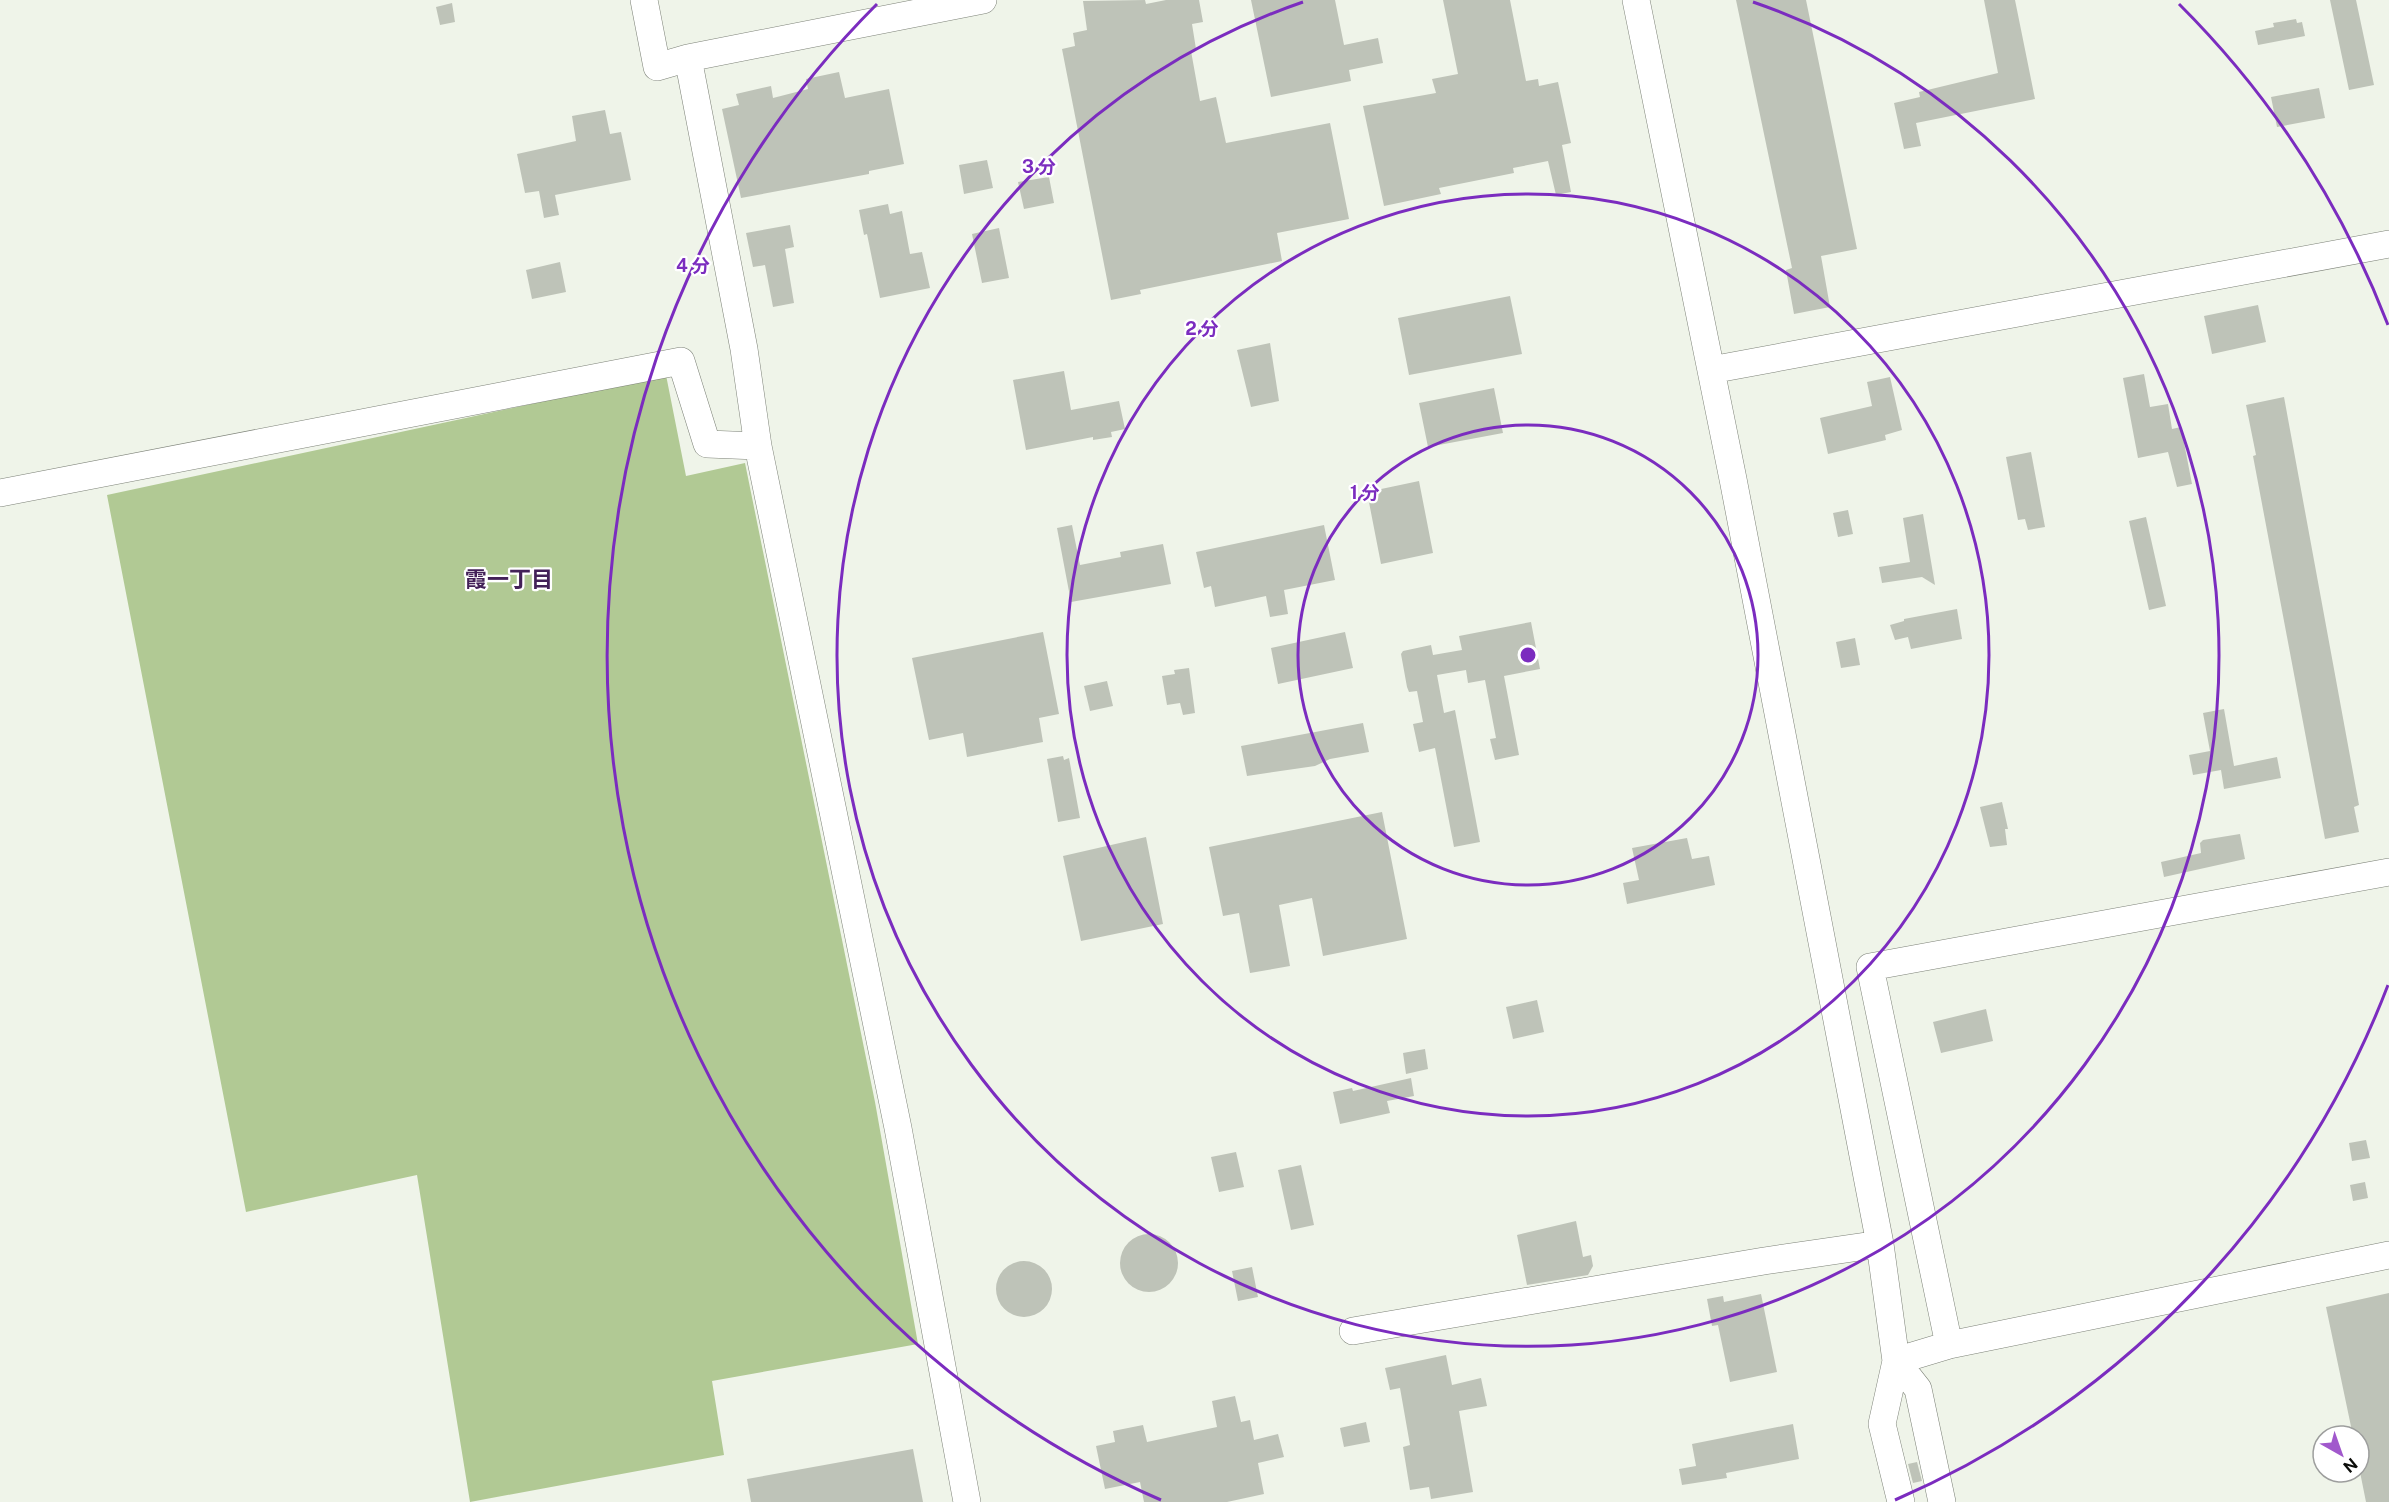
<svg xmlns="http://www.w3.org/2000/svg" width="2389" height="1502" viewBox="0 0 2389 1502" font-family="'Public Sans','Noto Sans JP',sans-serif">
<rect width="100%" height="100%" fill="#eff4e9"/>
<path fill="#b1c994" d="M666,375L686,476L745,463L875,1102L918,1344L712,1381L724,1455L470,1502L417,1175L246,1212L107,495Z"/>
<path fill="#bec3b8" d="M1145,0L1146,4L1166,0H1199L1203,22L1192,24L1196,49L1191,51L1200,101L1216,97L1226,143L1330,123L1349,219L1277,233L1282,261L1140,290L1141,294L1111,300L1062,49L1075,46L1073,33L1087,30L1083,1Z
M1251,0H1335L1344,45L1378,38L1383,63L1349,70L1351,81L1271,97Z
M1443,0H1510L1526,81L1538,79L1539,86L1558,82L1571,143L1562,145L1571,192L1556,195L1548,161L1513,168L1514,173L1439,188L1441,194L1384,206L1363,106L1436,93L1432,79L1458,74Z
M1736,0H1806L1857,249L1821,256L1830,307L1794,314L1786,270L1792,268Z
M1984,0H2015L2035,99L1916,123L1921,146L1904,149L1894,103L1920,97L1919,92L1998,73Z
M2330,0H2356L2374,85L2349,90Z
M452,3L455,22L440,25L436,7Z
M2296,19L2297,23L2302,22L2305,36L2258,45L2255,31L2274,27L2273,23Z
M839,72L845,98L889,89L904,164L869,171V174L741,198L722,109L739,105L736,94L771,86L773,98L808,89L806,79Z
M2319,88L2325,118L2277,127L2271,97Z
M605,110L610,134L621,132L631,180L555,195L559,215L544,218L539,191L525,193L517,154L576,141L572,116Z
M987,160L993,188L964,194L959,165Z
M1049,177L1054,203L1024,209L1018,182Z
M888,204L890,214L902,211L910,254L922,252L930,288L880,298L867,234L864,235L859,210Z
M790,225L794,247L785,249L794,303L773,307L765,265L753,267L746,233Z
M999,228L1009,278L982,283L972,234Z
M560,262L566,292L532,299L526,270Z
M1510,296L1522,354L1409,375L1398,318Z
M2258,305L2266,342L2212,354L2204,316Z
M1270,343L1279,401L1251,407L1237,350Z
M1064,371L1071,410L1119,401L1125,429L1111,432L1112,437L1093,440V437L1026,450L1013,380Z
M2144,374L2150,407L2168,404L2172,429L2181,427L2192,484L2177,487L2168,452L2138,458L2123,378Z
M1890,377L1902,430L1885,435L1886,440L1828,454L1820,418L1872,406L1867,382Z
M1494,388L1503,433L1428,447L1419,403Z
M2284,397L2359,805L2354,807L2359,832L2325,839L2253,456L2256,455L2246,405Z
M2031,452L2045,527L2028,530L2025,519L2018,520L2006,457Z
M1419,481L1433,553L1381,564L1367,492Z
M1848,510L1853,534L1838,537L1833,513Z
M1923,514L1935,585L1922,577L1882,583L1879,567L1910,562L1903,518Z
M2146,517L2166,606L2149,610L2129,521Z
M1072,525L1080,565L1121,557L1120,552L1163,544L1171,584L1071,602L1057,528Z
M1324,525L1335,580L1284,590L1288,614L1270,617L1266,596L1215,607L1211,586L1204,588L1196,552Z
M1957,609L1962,639L1911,649L1908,637L1895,640L1890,625L1904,621V619Z
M1531,622L1540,669L1504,676L1519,755L1495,760L1490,739L1496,738L1485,680L1468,683L1466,670L1437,675L1444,713L1455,710L1480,842L1454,847L1435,748L1419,752L1413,724L1423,722L1417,691L1409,692L1407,687L1401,654L1403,651L1431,645L1433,655L1462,650L1459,636Z
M1043,632L1059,714L1039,718L1043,742L967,757L963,733L929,740L912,658Z
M1345,632L1353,668L1278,684L1271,648Z
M1855,638L1860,665L1841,668L1836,642Z
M1189,668L1195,713L1183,715L1180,703L1167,705L1162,676L1175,674L1174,670Z
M1107,681L1113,706L1090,711L1084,686Z
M2224,709L2234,766L2277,757L2281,778L2224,789L2221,770L2193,775L2189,755L2210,751L2203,713Z
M1363,723L1369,752L1330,759L1315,766L1247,776L1241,746Z
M1063,756L1064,760L1069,758L1080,818L1058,822L1047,759Z
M2002,802L2008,829H2005L2007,845L1990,847L1980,807Z
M1382,812L1407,939L1323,956L1312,898L1279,905L1290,966L1250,973L1239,913L1223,916L1209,847Z
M2240,834L2245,859L2164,877L2161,862L2201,853L2200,843L2203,840Z
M1146,837L1163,924L1081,941L1063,856Z
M1687,838L1692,859L1709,856L1715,885L1627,904L1623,883L1639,880L1632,848Z
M1537,1000L1544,1032L1513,1039L1506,1007Z
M1986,1009L1993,1041L1941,1053L1933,1022Z
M1425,1049L1428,1069L1406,1074L1403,1053Z
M1411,1078L1414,1096L1387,1101L1390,1113L1340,1124L1333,1092L1352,1088L1353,1091Z
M2366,1140L2370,1158L2352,1161L2349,1143Z
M1236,1152L1244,1187L1219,1192L1211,1157Z
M1301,1165L1314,1225L1291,1230L1278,1170Z
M2365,1182L2368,1198L2353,1201L2350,1185Z
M1576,1221L1583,1257L1591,1255L1593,1266L1588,1275L1527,1285L1517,1235Z
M1120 1263a29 29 0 1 1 58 0a29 29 0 1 1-58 0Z
M996 1289a28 28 0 1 1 56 0a28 28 0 1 1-56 0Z
M1252,1267L1258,1297L1238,1301L1232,1271Z
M2389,1293V1502H2366L2359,1467V1436H2353L2326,1307Z
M1761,1294L1777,1372L1730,1382L1718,1325L1712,1326L1707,1299L1723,1296L1724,1302Z
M1446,1355L1452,1385L1481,1378L1487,1406L1459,1411L1473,1492L1431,1499L1429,1487L1410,1490L1403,1447L1410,1445L1400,1388L1390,1390L1385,1368Z
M1235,1396L1241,1422L1250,1420L1254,1440L1278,1434L1284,1457L1258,1463L1264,1494L1227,1502H1144L1140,1482L1105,1489L1096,1446L1115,1442L1113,1431L1143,1425L1147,1442L1217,1427L1212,1401Z
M1366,1422L1370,1442L1344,1447L1340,1428Z
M1793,1424L1799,1459L1726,1473L1727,1478L1682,1485L1679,1469L1696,1466L1692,1444Z
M913,1449L923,1502H751L747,1479Z
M1917,1462L1922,1481L1913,1483L1908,1464Z"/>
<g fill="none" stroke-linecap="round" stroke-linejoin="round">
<defs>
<path id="minor" d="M644,0L657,67L688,58L983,0
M1636,0L1733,479L1880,1244L1896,1361L1882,1424L1901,1502
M688,58L744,349L758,446L898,1128L967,1502
M1711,370L2389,244
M0,493L681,361L707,444L758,446
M1353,1331L1764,1261L1880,1244
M1949,1345L1870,967L2389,872
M1896,1361L1949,1345L2389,1255
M1896,1361L1918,1389L1942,1502"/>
</defs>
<use href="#minor" stroke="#7d8278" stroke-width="28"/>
<use href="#minor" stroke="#fff" stroke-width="27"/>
</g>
<g fill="none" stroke="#7b2cbf" stroke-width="3">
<circle cx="1528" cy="655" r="230"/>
<circle cx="1528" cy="655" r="461"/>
<path d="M1753 2A691 691 0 1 1 1303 2"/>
<path d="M2388 985A921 921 0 0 1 1895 1500M1161 1500A921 921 0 0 1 877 4M2179 4A921 921 0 0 1 2388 325"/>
</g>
<g text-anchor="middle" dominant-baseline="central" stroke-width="4.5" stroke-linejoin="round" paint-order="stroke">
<g font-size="22" font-weight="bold" fill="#432158" stroke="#fff">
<text x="509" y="579">霞一丁目</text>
</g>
</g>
<circle cx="1528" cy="655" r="9" fill="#7b2cbf" stroke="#fff" stroke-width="3"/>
<g font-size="18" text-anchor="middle" font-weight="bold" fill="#7b2cbf" stroke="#fff" stroke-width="4.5" stroke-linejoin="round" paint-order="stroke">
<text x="1039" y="173">3 分</text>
<text x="693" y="272">4 分</text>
<text x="1202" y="335">2 分</text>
<text x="1365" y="499">1 分</text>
</g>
<g transform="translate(2341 1454) rotate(140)"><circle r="28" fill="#ffffff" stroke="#9d9e9d" stroke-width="1.5"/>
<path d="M0-4.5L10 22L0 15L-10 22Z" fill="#a158cc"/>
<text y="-9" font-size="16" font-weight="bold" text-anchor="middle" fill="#0b0c09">N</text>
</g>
</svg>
